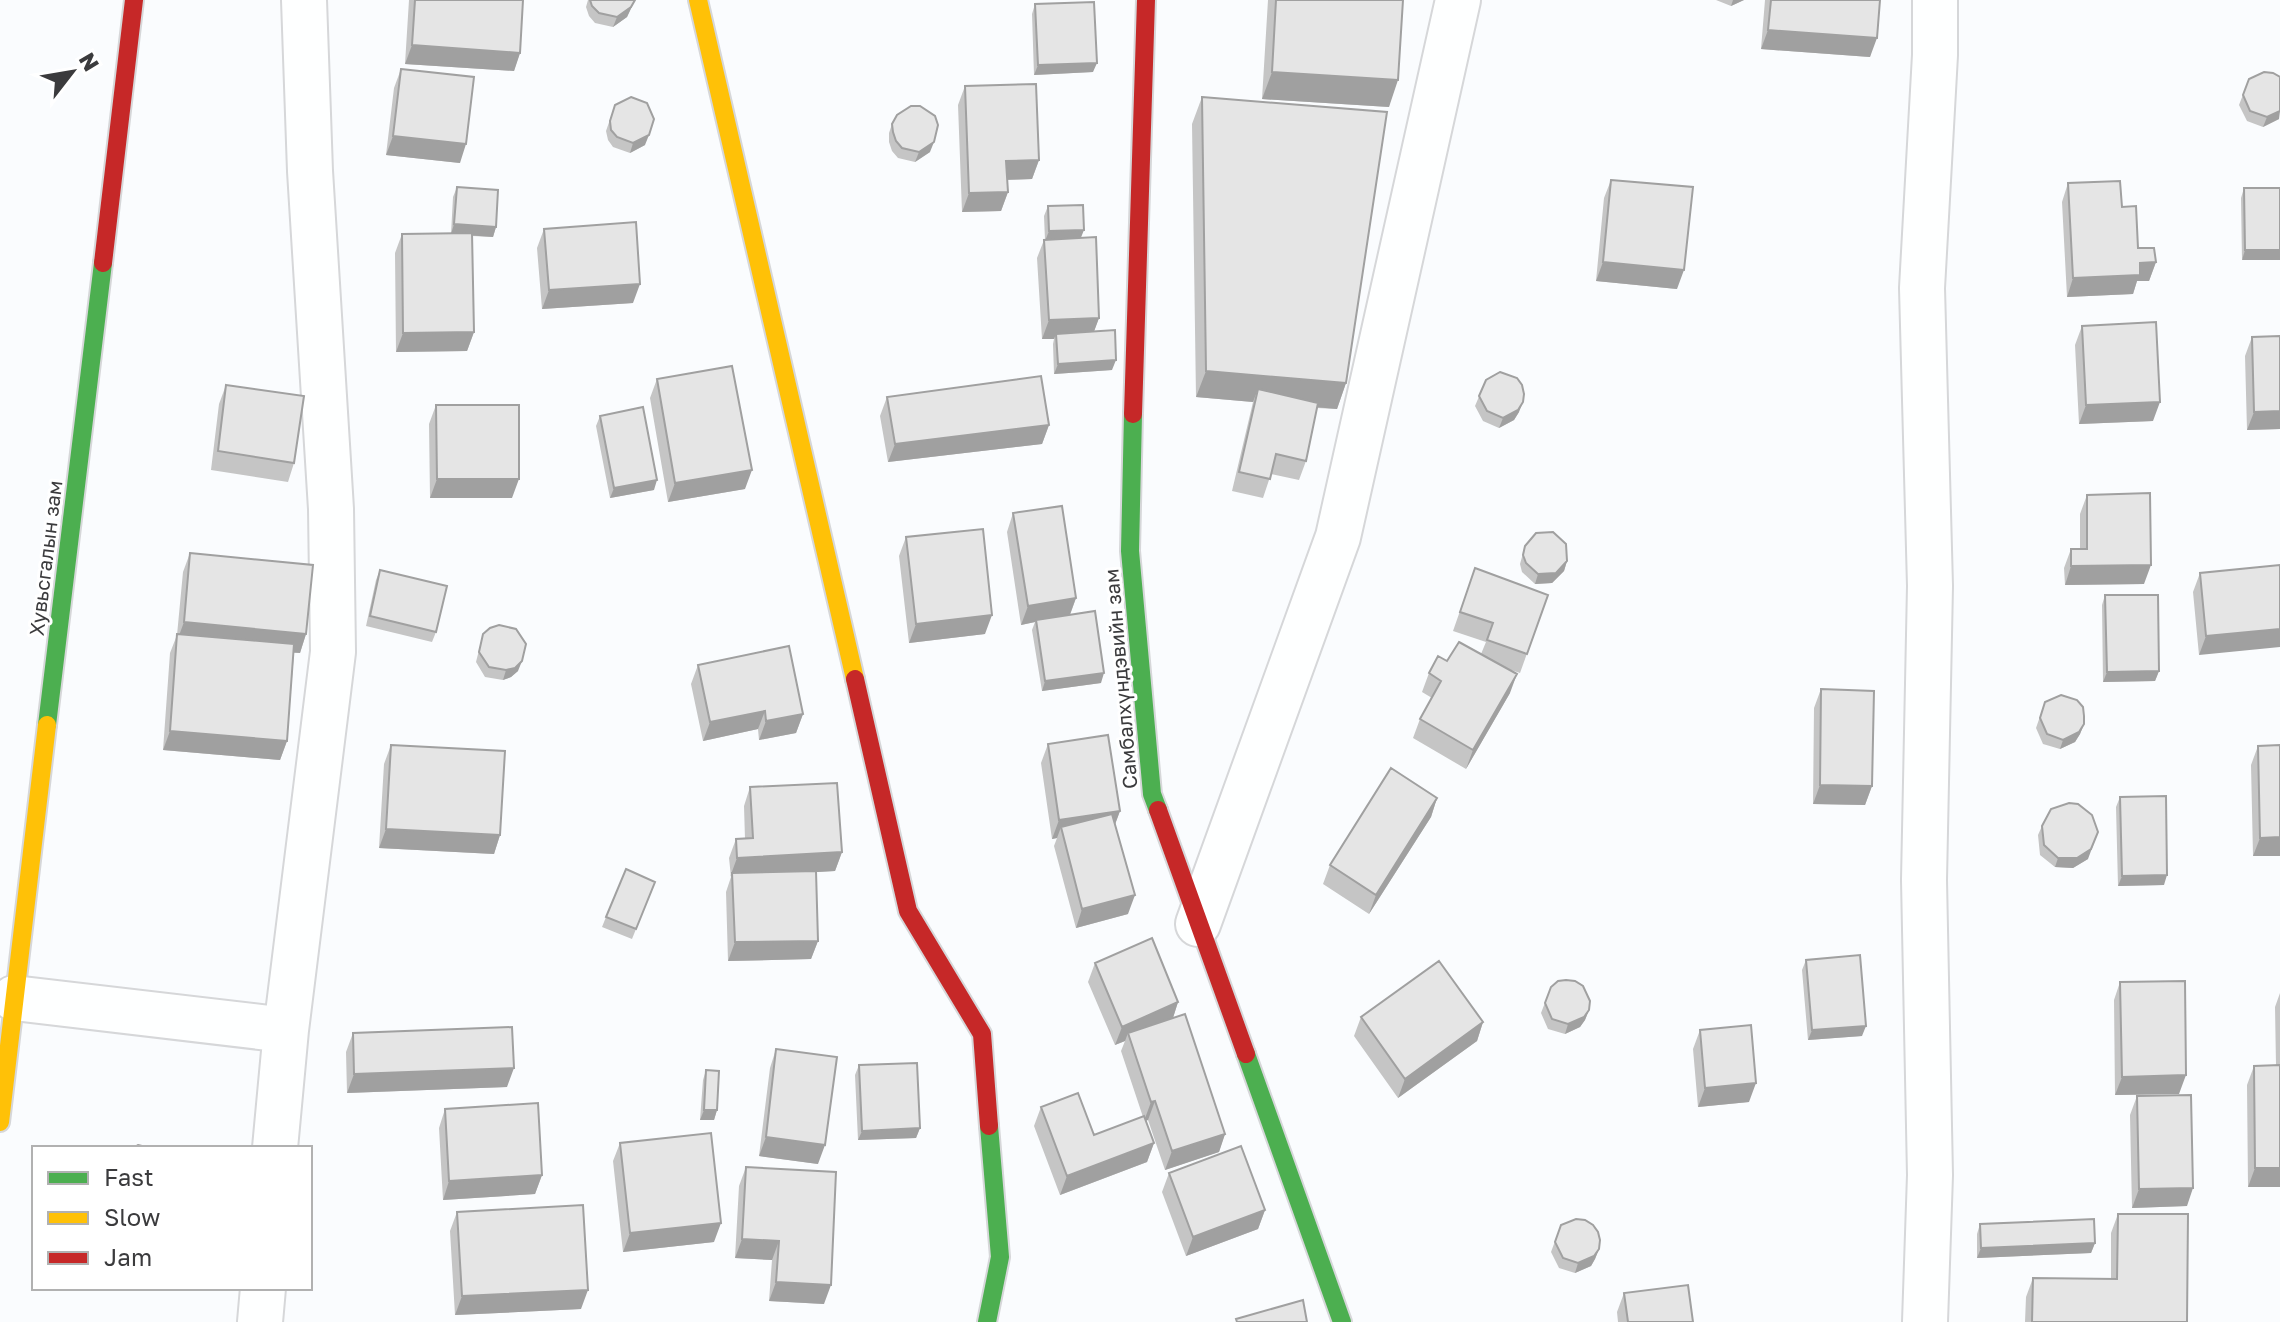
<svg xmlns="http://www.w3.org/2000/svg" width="2280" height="1322" viewBox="0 0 2280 1322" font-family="'Golos Text',sans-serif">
<rect width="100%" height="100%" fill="#fafcfe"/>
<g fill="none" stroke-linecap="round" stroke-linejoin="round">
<defs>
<path id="street" d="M1198,924L1338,537L1458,0
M14,998L286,1030L275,1148
M286,1030L333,652L331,509L310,171L304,0
M260,1322L263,1288
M1925,1322L1930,1175L1924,880L1930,586L1922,288L1935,55V0"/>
<path id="fast" d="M1133,414L1130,551L1152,794L1158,810
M47,725L103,263
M1246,1054L1342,1322
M987,1322L1000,1257L989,1126"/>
<path id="slow" d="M698,0L855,679
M0,1122L47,725"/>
<path id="jam" d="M103,263L134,0
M1133,414L1146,0
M855,679L908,911L982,1034L989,1126
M1158,810L1246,1054"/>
</defs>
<use href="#street" stroke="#d6d7d9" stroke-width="48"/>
<use href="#fast" stroke="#d6d7d9" stroke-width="22"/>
<use href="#slow" stroke="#d6d7d9" stroke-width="22"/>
<use href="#jam" stroke="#d6d7d9" stroke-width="22"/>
<use href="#street" stroke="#feffff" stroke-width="44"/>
<use href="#fast" stroke="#4caf50" stroke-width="18"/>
<use href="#slow" stroke="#ffc107" stroke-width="18"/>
<use href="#jam" stroke="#c62828" stroke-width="18"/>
</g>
<path fill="#c5c5c5" d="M409,0H523L520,53L514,71L405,64Z
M588,0H635L627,17L613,27L595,23L589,16L586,7Z
M1268,0H1403L1389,107L1262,99Z
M1716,0H1744L1731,6Z
M1765,0H1880L1870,57L1761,49Z
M1035,4L1093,72L1034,75L1032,14Z
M401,69L460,163L386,155L394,88Z
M2249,79L2279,119L2263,127L2247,121L2239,105Z
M965,86L1039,160L1032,179L1007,180L1008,192L1001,211L962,212L958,105Z
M1202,97L1346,383L1337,409L1317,408L1306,461L1299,480L1271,474L1263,498L1232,491L1253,402L1196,397L1192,124Z
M615,105L645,145L630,153L613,147L608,140L606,131Z
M892,124L930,152L915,162L898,158L892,151L889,142V133Z
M1611,180L1677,289L1596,281L1604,198Z
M2068,183L2122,207L2138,248L2156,262L2149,281H2137L2133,294L2067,297L2062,202Z
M457,187L496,227L493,237L472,236L474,332L467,351L396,352L395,253L402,234H451L453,197Z
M2244,188H2280L2242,260L2241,198Z
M1048,206L1081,238L1099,318L1094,331L1112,370L1054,374L1053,344L1054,339H1042L1037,258L1044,240H1045L1044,216Z
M544,229L633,303L542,309L537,248Z
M2082,326L2153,421L2079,424L2075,345Z
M2252,337L2280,429L2247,430L2245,356Z
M657,379L745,489L668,502L650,398Z
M1486,380L1519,412L1514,420L1499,428L1483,421L1475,406Z
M226,385L294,463L288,482L211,470L219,404Z
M887,397L1049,425L1042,444L888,462L880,416Z
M436,405L512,498H430L429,424Z
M600,416L654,490L610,498L596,426Z
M2087,495L2144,584L2065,585L2064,568L2071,549H2080V514Z
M1013,513L1076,598L1070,615L1101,683L1042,691L1032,630L1035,622L1021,625L1007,532Z
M906,537L985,634L909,643L899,556Z
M1525,546L1567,561L1564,571L1552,583L1535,584L1522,572L1520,564Z
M190,553L306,634L300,653H294L287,741L280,760L163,750L170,653L177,635L183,572Z
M2280,565L2199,655L2193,592L2200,573Z
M1475,568L1548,595L1520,673L1505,668L1510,693L1466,769L1413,738L1420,719L1432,698L1422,692L1429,673L1447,661L1481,654L1486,642L1453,631Z
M380,570L436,632L432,642L366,626L376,580Z
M2105,595L2159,671L2155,681L2103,682L2102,605Z
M483,634L518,671L511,677L503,680L485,677L476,662Z
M698,665L803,714L796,733L759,740L758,729L703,741L691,684Z
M1821,689L1872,786L1865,805L1813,804L1814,708Z
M2045,702L2084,724L2080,734L2075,742L2060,749L2043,744L2036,728Z
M1048,744L1120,811L1115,824L1128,914L1076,928L1054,846L1057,838L1052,839L1041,763Z
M391,745L500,835L494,854L379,848L384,764Z
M2258,746L2280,856H2253L2251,765Z
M750,787L842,852L835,871L816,872L818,941L811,959L728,961L726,892L731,877L729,858L736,839H745L744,806Z
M2120,797L2164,885L2118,886L2116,807Z
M1437,798L1431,817L1369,914L1323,884L1330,865Z
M2042,826L2088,859L2073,868L2055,867L2040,855L2038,835Z
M655,882L632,939L602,927L606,917Z
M1806,960L1862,1036L1808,1040L1802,970Z
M1095,963L1178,1002L1173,1018L1225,1134L1219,1152L1165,1170L1148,1120L1146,1121L1154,1143L1147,1162L1060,1195L1034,1126L1041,1107L1094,1135L1143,1117L1121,1051L1125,1041L1115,1045L1088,982Z
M2120,982L2179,1094L2115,1095L2114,1000Z
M1551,987L1589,1010L1585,1020L1580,1027L1565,1034L1548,1029L1541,1013Z
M2280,993V1187H2248L2247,1085L2254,1066L2276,1065L2275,1007Z
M1361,1017L1483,1022L1477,1041L1398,1098L1354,1036Z
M1700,1030L1749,1102L1698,1107L1693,1049Z
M353,1033L507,1087L347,1093L346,1052Z
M776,1049L818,1164L759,1156L770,1068Z
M859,1065L920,1128L916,1138L858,1140L855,1075Z
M706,1070L717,1110L714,1120H700L703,1080Z
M2137,1096L2187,1206L2132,1208L2130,1115Z
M445,1109L542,1175L535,1194L443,1200L439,1128Z
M620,1143L714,1242L623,1252L613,1161Z
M746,1167L824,1304L769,1301L772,1260L735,1258L739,1186Z
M1169,1173L1265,1210L1258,1229L1186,1256L1162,1192Z
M457,1212L581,1309L455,1315L450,1231Z
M2118,1214L2187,1322H2025L2026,1297L2033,1278L2111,1279V1233Z
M1980,1224L2095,1243L2091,1253L1977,1258V1234Z
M1561,1225L1599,1249L1595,1259L1591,1266L1575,1273L1559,1268L1551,1252Z
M1624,1293L1693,1322H1618L1617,1312Z"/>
<path fill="#a0a0a0" d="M635,0L627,17L613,27L617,17Z
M1733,0H1744L1731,6Z
M1768,30L1877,38L1870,57L1761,49Z
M412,45L520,53L514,71L405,64Z
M1097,63L1093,72L1034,75L1038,65Z
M1272,72L1398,80L1389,107L1262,99Z
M2280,111L2279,119L2263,127L2267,117Z
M649,135L645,145L630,153L633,143Z
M393,136L466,144L460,163L386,155Z
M934,142L930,152L915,162L919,152Z
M1039,160L1032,179L999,180L1006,161Z
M1008,192L1001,211L962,212L969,193Z
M454,224L496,227L493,237L451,234Z
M1084,230L1080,240L1045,241L1049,231Z
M2245,250H2280V260H2242Z
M1603,262L1684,270L1677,289L1596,281Z
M2156,262L2149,281H2137L2133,294L2067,297L2073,278L2140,263Z
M640,284L633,303L542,309L549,290Z
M1099,318L1092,337L1056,334L1054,339H1042L1049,320Z
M474,332L467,351L396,352L403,333Z
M1116,360L1112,370L1054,374L1058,364Z
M1206,371L1346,383L1337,409L1255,402L1258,389L1253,402L1196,397Z
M1523,402L1519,412L1514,420L1499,428L1503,418Z
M2160,402L2153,421L2079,424L2086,405Z
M2280,411V429L2247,430L2254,412Z
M1049,425L1042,444L888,462L895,444Z
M752,470L745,489L668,502L675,483Z
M437,479H519L512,498H430Z
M657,480L654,490L610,498L614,488Z
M1567,561L1564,571L1552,583L1535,584L1538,574Z
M2151,565L2144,584L2065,585L2071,566Z
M1076,598L1069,617L1036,620L1035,622L1021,625L1028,606Z
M992,615L985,634L909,643L916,624Z
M184,622L306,634L300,653L177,641Z
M2280,629V647L2199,655L2206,636Z
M522,661L518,671L511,677L503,680L506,670Z
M2159,671L2155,681L2103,682L2107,672Z
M1104,673L1101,683L1042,691L1045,681Z
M1517,674L1510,693L1466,769L1473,750Z
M765,711L758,729L703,741L710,722Z
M803,714L796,733L759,740L766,721Z
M2084,724L2080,734L2075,742L2060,749L2063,740Z
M170,731L287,741L280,760L163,750Z
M1820,785L1872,786L1865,805L1813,804Z
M1437,798L1431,817L1369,914L1376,895Z
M1120,811L1113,830L1061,827L1057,838L1052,839L1059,820Z
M386,829L500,835L494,854L379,848Z
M2098,832L2088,859L2073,868L2055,867L2058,858Z
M2280,837V856H2253L2260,838Z
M842,852L835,871L733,877L732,873L730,877L737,858Z
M2167,875L2164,885L2118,886L2122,876Z
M1135,895L1128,914L1076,928L1082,909Z
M818,941L811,959L728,961L735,942Z
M1178,1002L1172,1021L1128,1033L1125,1041L1115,1045L1122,1027Z
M1589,1010L1585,1020L1580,1027L1565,1034L1568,1024Z
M1483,1022L1477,1041L1398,1098L1405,1079Z
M1866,1026L1862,1036L1808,1040L1812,1030Z
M514,1068L507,1087L347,1093L354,1074Z
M2186,1075L2179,1094L2115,1095L2122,1077Z
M1756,1083L1749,1102L1698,1107L1705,1088Z
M1155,1101L1148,1120L1144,1121L1151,1102Z
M704,1110H717L714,1120H700Z
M920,1128L916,1138L858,1140L862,1131Z
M1225,1134L1219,1152L1165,1170L1172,1151Z
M766,1137L825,1145L818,1164L759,1156Z
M1154,1143L1147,1162L1060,1195L1067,1176Z
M2255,1168H2280V1187H2248Z
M542,1175L535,1194L443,1200L449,1181Z
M2193,1188L2187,1206L2132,1208L2139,1189Z
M1265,1210L1258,1229L1186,1256L1193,1237Z
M721,1223L714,1242L623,1252L630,1233Z
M742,1239L779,1241L772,1260L735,1258Z
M2095,1243L2091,1253L1977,1258L1981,1248Z
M1599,1249L1595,1259L1591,1266L1575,1273L1578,1263Z
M776,1282L831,1285L824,1304L769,1301Z
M588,1290L581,1309L455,1315L462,1296Z"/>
<path fill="#e5e5e5" stroke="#a0a0a0" stroke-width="2" d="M415,0H523L520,53L412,45Z
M590,0H635L631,7L617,17L599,13L592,6Z
M1276,0H1403L1398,80L1272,72Z
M1771,0H1880L1877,38L1768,30Z
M1094,2L1097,63L1038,65L1035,4Z
M401,69L474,77L466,144L393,136Z
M2264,72L2273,73L2280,77V111L2267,117L2250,111L2243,95L2249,79Z
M1036,84L1039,160L1006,161L1008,192L969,193L965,86Z
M631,97L647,103L654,119L649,135L633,143L617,137L611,130L610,121L615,105Z
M1202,97L1387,112L1346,383L1206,371Z
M911,106H920L935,116L938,125L934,142L919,152L902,148L896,141L893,132L892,124L897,115Z
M1611,180L1693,187L1684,270L1603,262Z
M2120,181L2122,207L2136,206L2138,248H2154L2156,262L2140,263V275L2073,278L2068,183Z
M457,187L498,190L496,227L454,224Z
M2244,188H2280V250H2245Z
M1083,205L1084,230L1049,231L1048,206Z
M636,222L640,284L549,290L544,229Z
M472,233L474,332L403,333L402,234Z
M1096,237L1099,318L1049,320L1044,240Z
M2156,322L2160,402L2086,405L2082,326Z
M1115,330L1116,360L1058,364L1056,334Z
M2280,336V411L2254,412L2252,337Z
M732,366L752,470L675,483L657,379Z
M1500,372L1517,378L1522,385L1524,394L1523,402L1518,410L1503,418L1487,411L1479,396L1486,380Z
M1041,376L1049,425L895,444L887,397Z
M226,385L304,396L294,463L218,451Z
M1258,389L1318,403L1306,461L1276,454L1270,479L1239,472Z
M436,405H519V479H437Z
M643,407L657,480L614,488L600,416Z
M2150,493L2151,565L2071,566V549H2087V495Z
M1062,506L1076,598L1028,606L1013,513Z
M983,529L992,615L916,624L906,537Z
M1553,532L1566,544L1567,561L1556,573L1538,574L1526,563L1523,555L1525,546L1536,533Z
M190,553L313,565L306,634L184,622Z
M2280,565V629L2206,636L2200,573Z
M1475,568L1548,595L1527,654L1487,640L1493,623L1460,612Z
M380,570L447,586L436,632L370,616Z
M2105,595H2158L2159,671L2107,672Z
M1095,611L1104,673L1045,681L1036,620Z
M499,625L516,629L526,644L522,661L515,668L506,670L489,667L479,652L483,634L490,628Z
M177,634L294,644L287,741L170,731Z
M1459,642L1517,674L1473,750L1420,719L1441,681L1429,673L1438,656L1447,661Z
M789,646L803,714L766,721L765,711L710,722L698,665Z
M1821,689L1874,691L1872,786L1820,785Z
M2061,695L2077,700L2083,707L2084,716V724L2079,732L2063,740L2047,734L2040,718L2045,702Z
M1108,735L1120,811L1059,820L1048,744Z
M391,745L505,751L500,835L386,829Z
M2280,745V837L2260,838L2258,746Z
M1391,768L1437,798L1376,895L1330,865Z
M837,783L842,852L737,858L736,839L753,838L750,787Z
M2166,796L2167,875L2122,876L2120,797Z
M2069,803L2078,804L2092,815L2098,832L2091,849L2077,858H2058L2044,845L2042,826L2051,809Z
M1112,814L1135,895L1082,909L1061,827Z
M626,869L655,882L636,929L606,917Z
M816,871L818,941L735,942L732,873Z
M1152,938L1178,1002L1122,1027L1095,963Z
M1860,955L1866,1026L1812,1030L1806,960Z
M1439,961L1483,1022L1405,1079L1361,1017Z
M1566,980L1575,981L1583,986L1590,1001L1589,1010L1584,1017L1568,1024L1552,1019L1545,1003L1551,987L1558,981Z
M2185,981L2186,1075L2122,1077L2120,982Z
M1185,1014L1225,1134L1172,1151L1155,1101L1151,1102L1128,1033Z
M1751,1025L1756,1083L1705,1088L1700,1030Z
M512,1027L514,1068L354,1074L353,1033Z
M776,1049L837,1057L825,1145L766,1137Z
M917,1063L920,1128L862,1131L859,1065Z
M2280,1065V1168H2255L2254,1066Z
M706,1070L719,1071L717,1110H704Z
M1078,1093L1094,1135L1144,1116L1154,1143L1067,1176L1041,1107Z
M2191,1095L2193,1188L2139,1189L2137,1096Z
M538,1103L542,1175L449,1181L445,1109Z
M711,1133L721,1223L630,1233L620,1143Z
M138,1145L150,1148H133Z
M1241,1146L1265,1210L1193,1237L1169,1173Z
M746,1167L836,1172L831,1285L776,1282L779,1241L742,1239Z
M583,1205L588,1290L462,1296L457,1212Z
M2118,1214H2188L2187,1322H2032L2033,1278L2117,1279Z
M1576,1219L1585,1220L1593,1225L1598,1232L1600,1240L1599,1249L1594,1256L1578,1263L1563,1258L1555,1242L1561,1225Z
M2094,1219L2095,1243L1981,1248L1980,1224Z
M1688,1285L1693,1322H1628L1624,1293Z
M1303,1300L1307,1322H1237L1236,1319Z"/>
<g text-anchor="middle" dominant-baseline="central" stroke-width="6" stroke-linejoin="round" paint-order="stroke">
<g font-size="20" fill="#3b3b3d" stroke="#fff">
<text transform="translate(45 558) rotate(-83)">Хувьсгалын зам</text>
<text transform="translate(1120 679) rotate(-95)">Самбалхүндэвийн зам</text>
</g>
</g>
<rect x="32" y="1146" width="280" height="144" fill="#ffffff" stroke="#b1b1b1" stroke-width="2"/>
<rect x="48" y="1172" width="40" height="12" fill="#4caf50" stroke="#b1b1b1" stroke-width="2"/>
<text x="104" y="1186" font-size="24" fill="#3b3b3d">Fast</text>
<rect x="48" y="1212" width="40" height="12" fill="#ffc107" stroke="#b1b1b1" stroke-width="2"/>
<text x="104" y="1226" font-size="24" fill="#3b3b3d">Slow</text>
<rect x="48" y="1252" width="40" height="12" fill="#c62828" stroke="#b1b1b1" stroke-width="2"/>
<text x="104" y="1266" font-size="24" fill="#3b3b3d">Jam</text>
<g transform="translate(72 72) rotate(59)" stroke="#ffffff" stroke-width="6" paint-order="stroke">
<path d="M0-6L14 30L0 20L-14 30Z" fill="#3b3b3d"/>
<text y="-12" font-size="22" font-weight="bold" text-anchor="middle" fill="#3b3b3d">N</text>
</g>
</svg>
